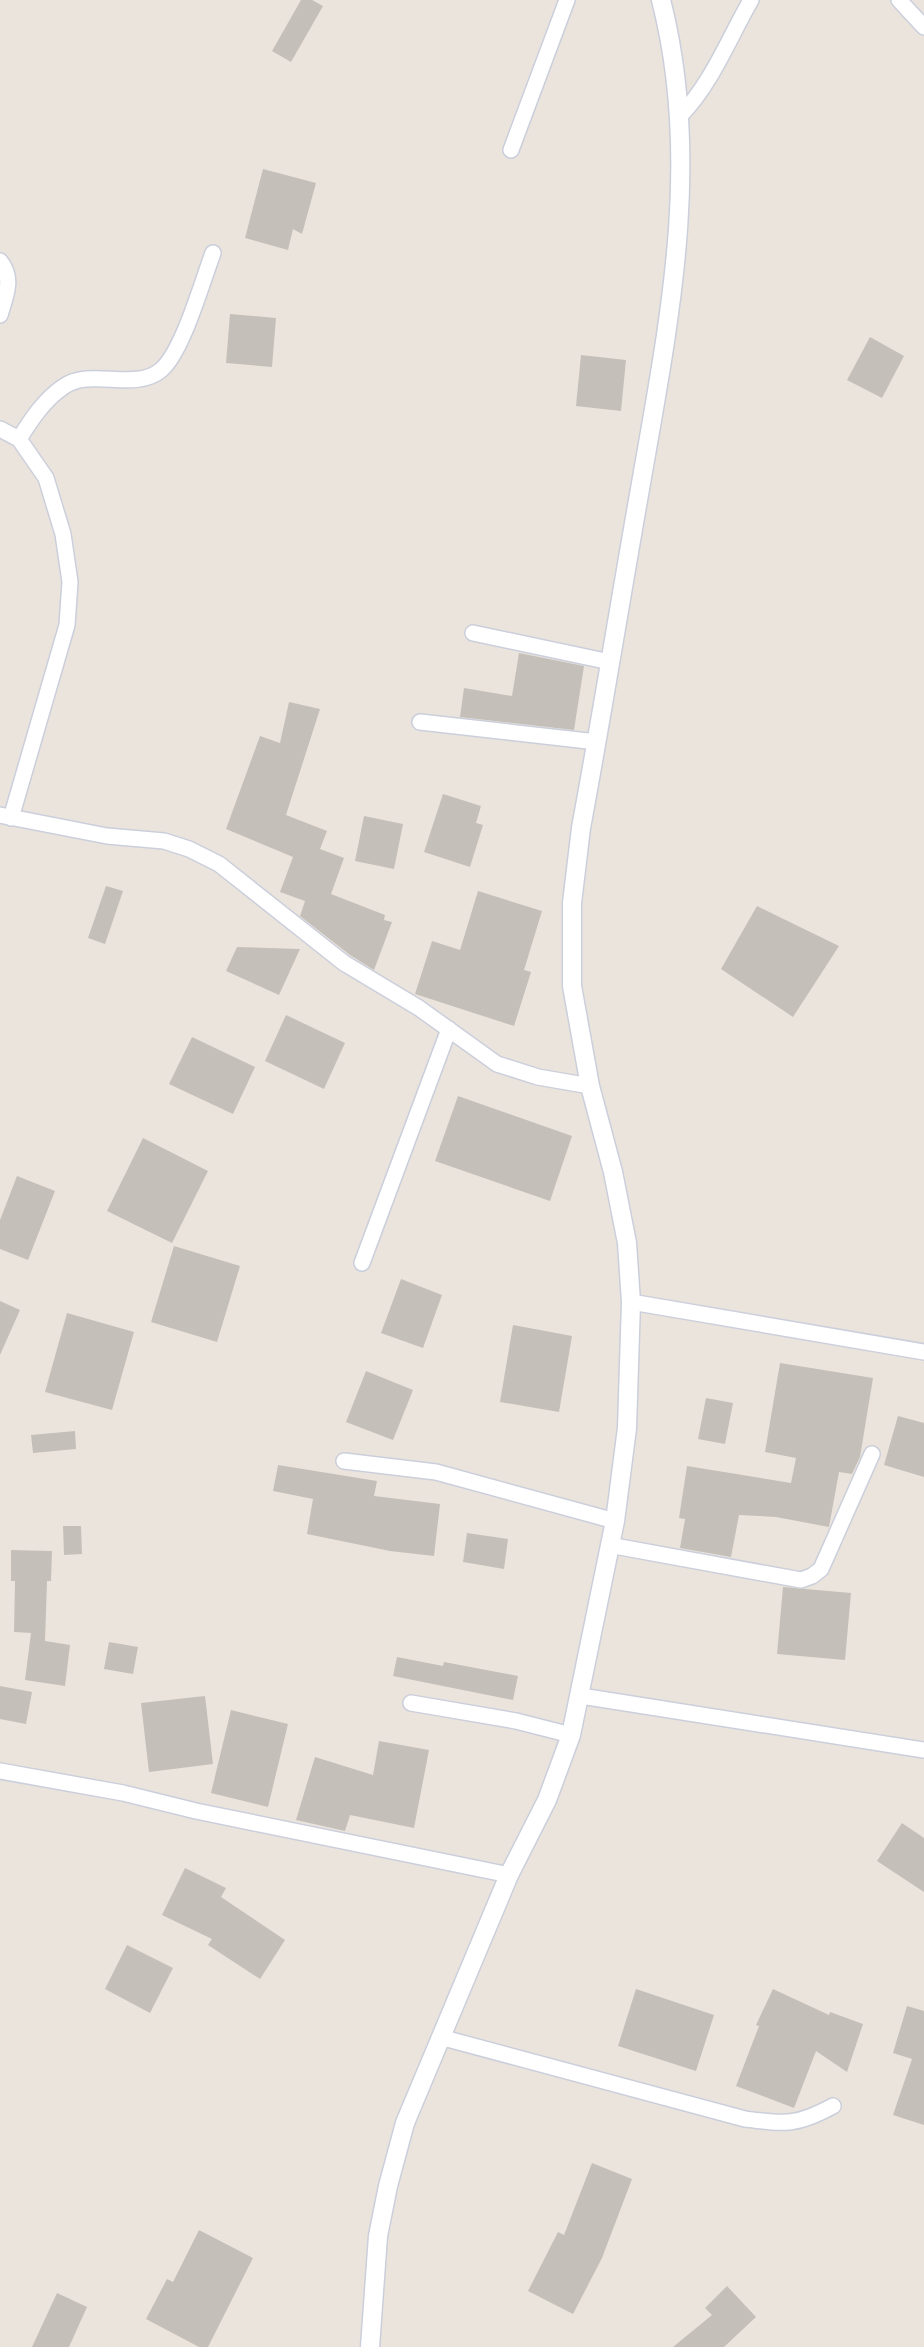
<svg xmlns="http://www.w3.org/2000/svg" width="924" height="2347" viewBox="0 0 924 2347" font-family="Ubuntu,sans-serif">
<rect width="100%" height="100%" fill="#ebe4dd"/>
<path fill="#c4bfb8" d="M301,0H312L323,6L291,62L272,51Z
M263,169L316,183L302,234L293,229L288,250L245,238Z
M230,314L276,318L272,367L226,363Z
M870,337L904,356L882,398L847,380Z
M581,355L626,360L621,411L576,406Z
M519,653L584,666L574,730L460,717L464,688L512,696Z
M289,702L320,709L286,815L327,831L320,849L344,858L331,894L385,915L384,920L392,922L374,970L350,955L300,916L305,901L280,892L293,857L226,829L260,736L280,743Z
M443,794L481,806L476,823L483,825L470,867L424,852Z
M364,816L403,824L394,869L355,861Z
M106,886L123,891L105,944L88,938Z
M478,891L542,911L524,970L531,972L514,1026L415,994L432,941L460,950Z
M757,906L839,946L793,1017L721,969Z
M237,947L300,949L279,995L226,971Z
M286,1015L345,1043L324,1089L265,1061Z
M192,1037L255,1067L233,1114L169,1084Z
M458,1096L572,1136L550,1201L435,1161Z
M143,1138L208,1171L172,1243L107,1211Z
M17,1176L55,1191L28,1260L0,1249V1220Z
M174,1246L240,1266L217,1342L151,1322Z
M401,1279L442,1295L423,1348L381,1333Z
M0,1301L20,1310L0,1355Z
M67,1313L134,1332L112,1410L45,1392Z
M513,1325L572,1336L559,1412L500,1402Z
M780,1363L873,1378L860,1457L852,1474L839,1472L829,1527L776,1517L739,1515L731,1557L680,1548L685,1519L679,1518L687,1466L791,1483L796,1458L765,1452Z
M366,1371L413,1390L393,1440L346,1422Z
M706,1398L733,1403L725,1444L698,1439Z
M898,1416L924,1423V1477L884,1465Z
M75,1431L76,1449L33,1453L31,1435Z
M278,1465L377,1481L374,1496L440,1504L434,1556L390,1551L307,1534L313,1499L273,1491Z
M63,1526H81L82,1554L64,1555Z
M467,1533L508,1539L504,1569L463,1562Z
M11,1550L52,1551L51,1581H47L45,1641L70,1645L65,1686L25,1680L31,1633L14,1632L15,1581H11Z
M783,1587L851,1593L845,1660L777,1654Z
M109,1642L138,1647L133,1674L104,1669Z
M397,1657L443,1666L444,1662L518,1676L513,1700L393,1676Z
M0,1686L32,1692L26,1724L0,1719Z
M205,1696L213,1764L149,1772L141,1703Z
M231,1710L288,1724L268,1807L211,1793Z
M379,1741L429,1750L414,1828L350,1815L345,1831L296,1820L315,1757L373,1775Z
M902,1823L924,1838V1892L877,1861Z
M185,1868L226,1888L221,1897L285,1940L260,1979L208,1945L212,1939L162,1915Z
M127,1945L173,1968L150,2013L105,1989Z
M636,1989L714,2015L696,2071L618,2046Z
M773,1989L829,2015L830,2012L863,2024L847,2072L816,2051L794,2108L736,2086L759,2026L756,2025Z
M907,2006L924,2011V2125L893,2115L912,2059L893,2053Z
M592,2163L632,2179L602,2258L573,2314L528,2291L558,2232L564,2235Z
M199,2230L253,2258L208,2347H199L146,2319L167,2279L173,2282Z
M727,2286L756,2317L724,2347H673L712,2315L705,2308Z
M57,2293L87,2307L69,2347H32Z"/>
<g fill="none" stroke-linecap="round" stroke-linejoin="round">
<defs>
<path id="minor" d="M899,0L924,27
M680,116C712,83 728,40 751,0
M511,150L567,0
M0,261C14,278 6,295 0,315
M0,429L19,439L46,478L63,534L70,582L67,625L11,818
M19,439C31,420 44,400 63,387C91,367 135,392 161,370C183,351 202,282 213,253
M473,633L610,662
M420,722L597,742
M0,815L107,836L164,841L189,849L219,864L344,963L419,1008L497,1064L538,1077L590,1086
M362,1263L449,1029
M631,1302L924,1352
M344,1461L436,1472L615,1521
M609,1545L801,1580L812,1576L821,1569L872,1454
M581,1696L924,1750
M411,1703L516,1721L571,1735
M0,1771L123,1793L196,1811L509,1875
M440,2037L745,2119C785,2124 796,2126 833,2106"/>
<path id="tertiary" d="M370,2347L378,2236L388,2186L405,2123L509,1875L547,1800L571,1735L615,1521L627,1428L631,1302L627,1243L613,1172L590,1086L572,986V903L581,828C602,715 620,602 640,489C668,327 703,163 661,0"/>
</defs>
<use href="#minor" stroke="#cbcfdb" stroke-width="18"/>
<use href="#tertiary" stroke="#cbcfdb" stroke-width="21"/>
<use href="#minor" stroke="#fff" stroke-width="15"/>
<use href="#tertiary" stroke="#fff" stroke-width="18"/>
</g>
</svg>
